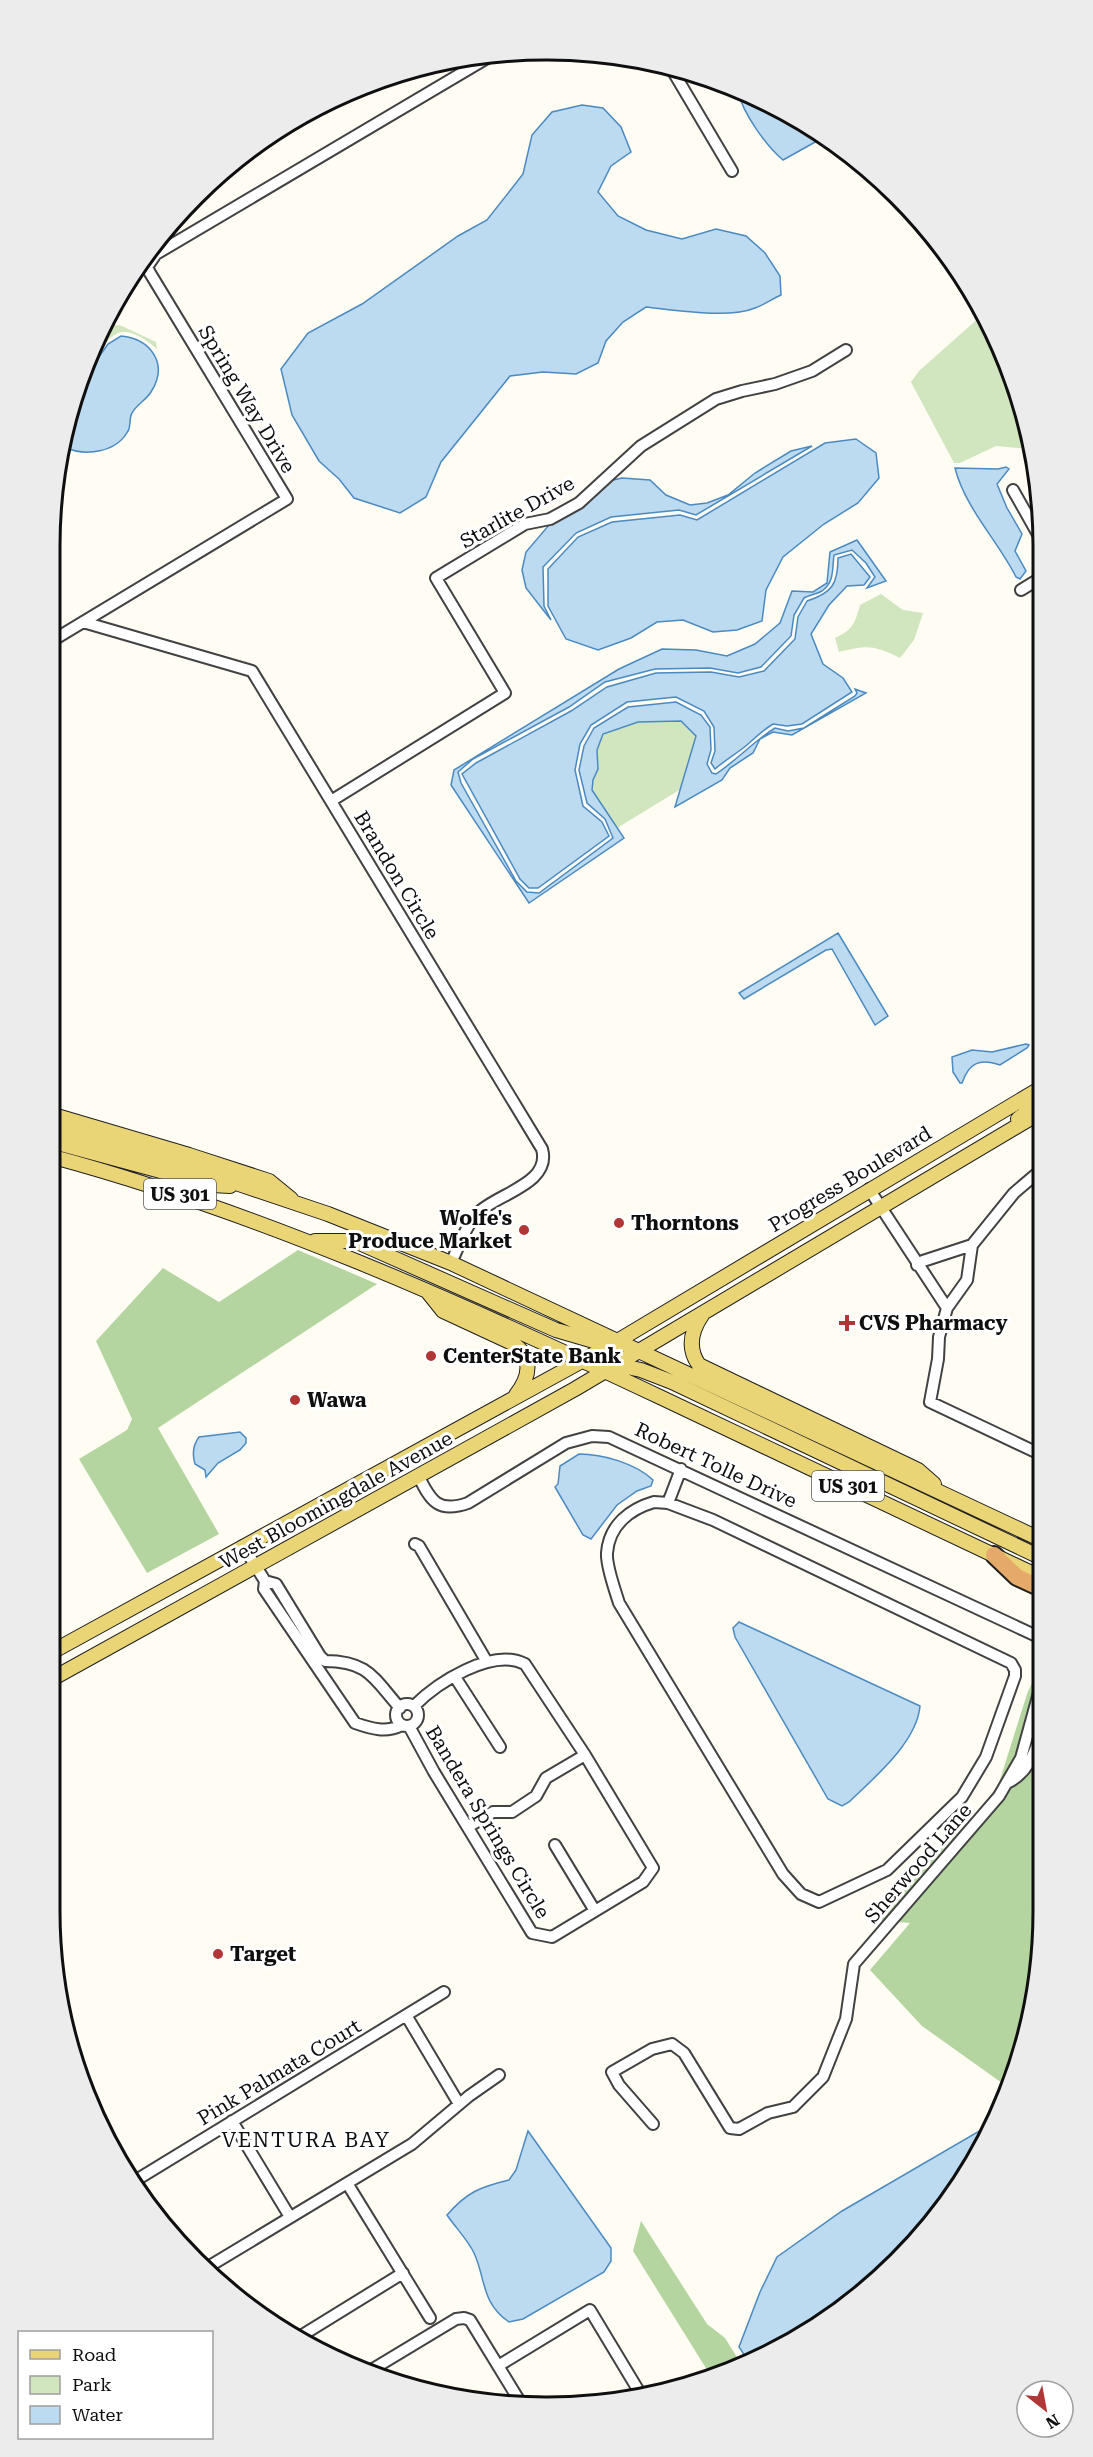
<svg xmlns="http://www.w3.org/2000/svg" width="1093" height="2457" viewBox="0 0 1093 2457" font-family="'Roboto Serif',serif">
<rect width="100%" height="100%" fill="#fefcf3"/>
<path fill="#d1e5bf" d="M982,315L1006,356L1031,449L996,446L960,463H954L911,382L919,371Z
M107,323L122,326L156,342L157,349C114,313 110,341 83,371L103,328Z
M881,594L903,610L923,613L914,640L900,658C873,645 868,645 839,652L835,638C853,630 855,623 860,605Z
M681,721L697,736L681,789L617,828L592,790L593,780L598,769L597,750L603,734L638,722Z"/>
<path fill="#b5d5a0" d="M298,1250L377,1284L158,1428L219,1534L147,1573L79,1459L127,1430L132,1419L96,1341L163,1268L219,1302Z
M1043,1658V1910L1017,2071L1009,2088L922,2026L870,1970L910,1923L872,1920L951,1837L981,1810L999,1783L1027,1694Z
M641,2221L707,2324L725,2338L740,2362L709,2373L633,2251Z"/>
<path fill="#bcdaf0" stroke="#4b8ac0" stroke-width="1.5" d="M738,92L823,133L826,136L783,160C766,146 743,113 738,92Z
M582,105L603,108L621,127L631,152L611,166L598,192L618,216L646,230L682,239L716,229L746,236L765,253L780,276L781,295C772,299 764,305 755,308C729,319 675,310 646,307L623,322L606,341L598,363L576,374L543,372L510,376L441,462L426,497L400,513L354,498L339,479L319,461L292,415L281,369L308,333L362,304L458,236L487,220L523,174L532,135L552,112Z
M121,336C151,339 169,364 151,392C146,400 136,405 132,413C129,418 131,426 128,431C116,453 86,456 66,448L77,383L89,371L108,344Z
M856,439L876,453L879,478L858,503L824,524L783,557L766,590L762,621L737,630L713,632L683,620L657,622L631,638L598,650L566,639L548,606V569L578,537L612,522L680,515L697,520L825,443Z
M812,446L696,515L679,510L611,517L576,533L543,567L544,606L551,620L526,588L522,570L526,552L549,525L582,507L609,481L622,478L650,480L666,495L690,505L707,503L728,495L755,473L791,451Z
M1006,467L1009,469L997,484L1007,508L1022,534L1015,551L1026,571L1020,579L1016,577C998,541 965,508 955,468L998,469Z
M857,540L886,581L867,588L875,577L866,563L852,550L834,555C832,568 835,582 822,591C817,594 809,595 804,598L794,615L791,636L761,667L738,673L710,668L655,669L605,682L569,707L473,759L458,772L461,783L516,881L527,892L539,893L613,838L605,819L587,803L579,770L584,746L594,728L628,707L676,702L701,715L710,727L711,750L707,764L712,773L716,774C737,760 754,741 775,728L788,731L804,728L855,696L857,693L855,689L866,693L792,735L773,732L760,739L753,753L730,768L722,780L675,807L696,736L681,721L638,722L603,734L597,750L598,769L593,780L592,790L624,838L529,903L451,785L454,770L619,669L662,649L696,650L727,656L755,644L780,623L792,591L813,592L827,583L830,552Z
M851,554L870,577L864,585L847,586L829,605L811,634L823,664L843,678L852,692L802,724L787,726L773,724C763,730 756,737 747,745C736,754 725,760 715,769L711,763L715,751L714,727L704,711L676,697L627,702L591,725L580,744L575,770L583,806L602,822L609,836L538,888H529L520,879L462,774L476,763L571,711L607,687L656,673L711,672L739,677L764,671L795,639L798,617L807,601C832,593 838,584 838,558Z
M838,933L888,1016L875,1025L832,949L826,950L744,999L739,993Z
M1026,1044L1029,1045L1027,1048L1000,1065C979,1058 969,1063 962,1083H960L953,1072L952,1057L972,1050L992,1052Z
M240,1432L246,1438V1443L240,1450L218,1463L206,1477L205,1470L195,1464C192,1454 193,1445 199,1437Z
M579,1454C602,1454 635,1463 653,1480L651,1486L637,1491L617,1505L591,1539L583,1535L555,1487L558,1484L560,1466Z
M739,1622L920,1706C917,1742 874,1778 849,1802L842,1806L828,1799L735,1637L733,1628Z
M993,2123L977,2159L920,2238L795,2341L747,2359L739,2347L760,2292L777,2257L842,2211Z
M528,2131L611,2248V2261L604,2272L523,2319L509,2322C481,2303 486,2279 474,2253C468,2240 455,2227 447,2215C467,2192 480,2187 509,2180L516,2170Z"/>
<g fill="none" stroke-linecap="round" stroke-linejoin="round">
<defs>
<path id="minor" d="M671,68L732,171
M1013,490L1039,536
M1021,590L1039,579
M83,622L252,671L542,1149C552,1184 496,1194 478,1213C465,1227 459,1246 451,1263
M50,642L287,499L150,273L147,267L156,254L494,54
M331,801L505,693L436,578L525,524L550,519L579,503L641,446L716,399L742,391L775,384L812,371L846,350
M1041,1170L1014,1193L972,1245L967,1280L947,1308L939,1337L938,1359L930,1402L1042,1455
M869,1189L947,1308
M917,1265L923,1261L972,1245
M419,1477C431,1502 439,1513 468,1503L566,1443L592,1436L609,1437L1043,1639
M654,1502L668,1503L713,1520L1011,1663L1015,1670V1676L986,1757L962,1797L887,1870L819,1902L801,1894L783,1874L619,1603C615,1590 606,1566 607,1553C609,1525 630,1509 654,1502Z
M668,1503L681,1469
M415,1544L419,1546L487,1662
M243,1546L265,1581L264,1589L355,1723C372,1729 386,1733 402,1725
M265,1581L276,1584L320,1656L325,1661C369,1661 374,1679 400,1708
M455,1677L500,1747
M396 1715a11 11 0 1 1 22 0a11 11 0 1 1-22 0Z
M409,1726L434,1772L532,1933L552,1937L643,1882L653,1868L585,1755L525,1664C492,1647 437,1683 414,1706
M1007,1783C1030,1772 1035,1750 1043,1728
M468,1827L493,1812H512L536,1796L546,1778L585,1755
M555,1845L595,1911
M406,2015L459,2104
M232,2121L290,2217
M653,2124L619,2085L612,2072L652,2049L672,2044L684,2053L730,2128L739,2129L768,2113L793,2107L823,2077L846,2019L854,1964L999,1796L1021,1758L1043,1678
M133,2182L444,1992
M347,2183L430,2318
M208,2267L412,2144L469,2096L499,2075
M296,2339L403,2273
M498,2366L590,2310L643,2398
M373,2369L456,2319L464,2318L470,2320L522,2405"/>
<path id="major" d="M50,1114L189,1155L269,1181L291,1199
M1018,1119L1041,1101
M50,1128L230,1181L328,1214L451,1263L1042,1540
M50,1141L212,1185L230,1186
M50,1156C262,1213 461,1303 660,1397C787,1457 915,1518 1042,1578
M315,1241H355L556,1330L611,1346
M427,1291L443,1311L512,1343C534,1357 530,1377 516,1395
M702,1315C691,1331 687,1348 699,1365L918,1470L934,1484
M613,1364L641,1370L672,1382L1042,1558
M50,1653L609,1346L1041,1088
M50,1680L575,1389L1041,1112"/>
<path id="highway" d="M994,1555L1017,1577L1043,1589"/>
</defs>
<use href="#minor" stroke="#424242" stroke-width="14"/>
<use href="#major" stroke="#202020" stroke-width="16"/>
<use href="#highway" stroke="#202020" stroke-width="20"/>
<use href="#minor" stroke="#fff" stroke-width="10"/>
<use href="#major" stroke="#ead576" stroke-width="14"/>
<use href="#highway" stroke="#e5a969" stroke-width="16"/>
</g>
<g fill="#b13635" stroke="#fff" stroke-width="2">
<circle cx="619" cy="1223" r="6"/>
<circle cx="524" cy="1230" r="6"/>
<path d="M844 1314h6v6h6v6h-6v6h-6v-6h-6v-6h6z"/>
<circle cx="431" cy="1356" r="6"/>
<circle cx="295" cy="1400" r="6"/>
<circle cx="218" cy="1954" r="6"/>
</g>
<g text-anchor="middle" dominant-baseline="central" stroke-width="6" stroke-linejoin="round" paint-order="stroke">
<g fill="#fff" stroke="#575757" stroke-width="1.5">
<rect x="144" y="1179" width="72" height="30" rx="4.5"/>
<rect x="812" y="1471" width="72" height="30" rx="4.5"/>
</g>
<g font-size="18" font-weight="bold" fill="#0f0f0f">
<text x="180" y="1194">US 301</text>
<text x="848" y="1486">US 301</text>
</g>
<g font-size="20" fill="#0f0f0f" stroke="#fff">
<text transform="translate(247 399) rotate(59)">Spring Way Drive</text>
<text transform="translate(517 512) rotate(-29)">Starlite Drive</text>
<text transform="translate(397 875) rotate(59)">Brandon Circle</text>
<text transform="translate(850 1179) rotate(-31)">Progress Boulevard</text>
<text transform="translate(716 1465) rotate(25)">Robert Tolle Drive</text>
<text transform="translate(336 1500) rotate(-29)">West Bloomingdale Avenue</text>
<text transform="translate(488 1822) rotate(59)">Bandera Springs Circle</text>
<text transform="translate(918 1863) rotate(-49)">Sherwood Lane</text>
<text transform="translate(279 2072) rotate(-31)">Pink Palmata Court</text>
</g>
<g font-size="20" font-weight="bold" fill="#0f0f0f" stroke="#fff" text-anchor="start">
<text x="512" y="1218" text-anchor="end">Wolfe's<tspan x="512" dy="23">Produce Market</tspan></text>
<text x="631" y="1223">Thorntons</text>
<text x="859" y="1323">CVS Pharmacy</text>
<text x="443" y="1356">CenterState Bank</text>
<text x="307" y="1400">Wawa</text>
<text x="230" y="1954">Target</text>
</g>
<g font-size="21" letter-spacing="1.5" fill="#0f0f0f" stroke="#fff">
<text x="306" y="2140">VENTURA BAY</text>
</g>
</g>
<path d="M0 0H1093V2457H0ZM546 60H547A486 486 0 0 1 1033 546V1911A486 486 0 0 1 547 2397H546A486 486 0 0 1 60 1911V546A486 486 0 0 1 546 60Z" fill="#ececec" fill-rule="evenodd"/>
<path fill="none" stroke="#0f0f0f" stroke-width="3" d="M546 60H547A486 486 0 0 1 1033 546V1911A486 486 0 0 1 547 2397H546A486 486 0 0 1 60 1911V546A486 486 0 0 1 546 60Z"/>
<rect x="18" y="2331" width="195" height="108" fill="#ffffff" stroke="#9f9f9f" stroke-width="1.5"/>
<rect x="30" y="2350" width="30" height="9" fill="#ead576" stroke="#9f9f9f" stroke-width="1.5"/>
<text x="72" y="2361" font-size="18" fill="#0f0f0f">Road</text>
<rect x="30" y="2376" width="30" height="18" fill="#d1e5bf" stroke="#9f9f9f" stroke-width="1.5"/>
<text x="72" y="2391" font-size="18" fill="#0f0f0f">Park</text>
<rect x="30" y="2406" width="30" height="18" fill="#bcdaf0" stroke="#9f9f9f" stroke-width="1.5"/>
<text x="72" y="2421" font-size="18" fill="#0f0f0f">Water</text>
<g transform="translate(1045 2409) rotate(149)"><circle r="28" fill="#ffffff" stroke="#9f9f9f" stroke-width="1.5"/>
<path d="M0-4.5L10 22L0 15L-10 22Z" fill="#b13635"/>
<text y="-9" font-size="16" font-weight="bold" text-anchor="middle" fill="#0f0f0f">N</text>
</g>
</svg>
